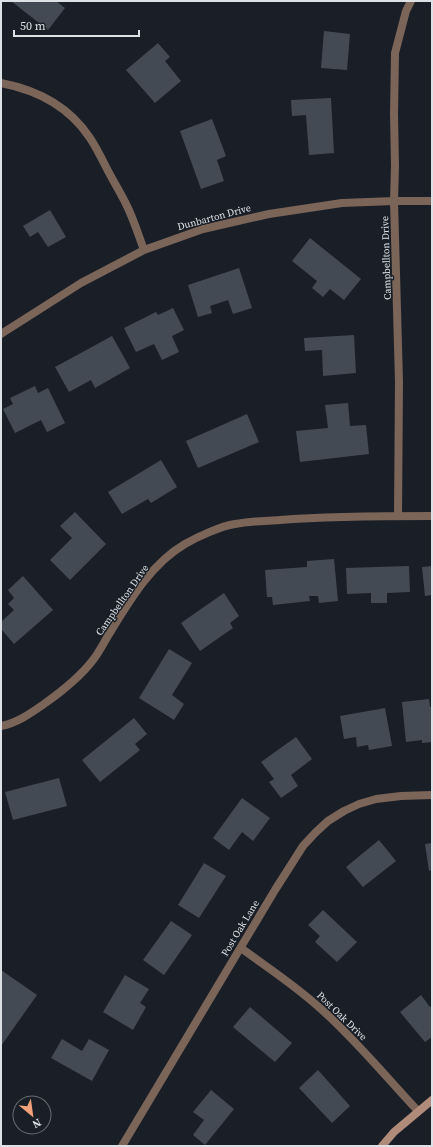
<svg xmlns="http://www.w3.org/2000/svg" width="433" height="1147" viewBox="0 0 433 1147" font-family="'Source Serif 4',serif">
<rect width="100%" height="100%" fill="#1a1f27"/>
<path fill="#444a53" d="M11,1H56L65,8L48,30Z
M324,31L350,34L347,70L321,68Z
M158,43L170,57L165,61L181,81L155,103L126,70Z
M331,98L334,153L309,155L306,115L292,116L291,100Z
M212,119L226,156L217,160L224,181L201,189L180,131Z
M50,210L66,237L48,247L38,232L30,237L23,226Z
M310,238L361,279L344,300L330,289L323,297L312,288L317,281L292,261Z
M239,268L252,308L233,314L228,300L210,306L212,313L198,317L188,285Z
M173,308L184,330L172,336L179,352L162,360L154,344L136,352L124,328L156,312L158,315Z
M354,335L356,373L323,376L322,350L305,351L304,338Z
M112,336L130,368L95,388L91,380L69,392L55,367Z
M35,386L38,393L48,388L65,423L47,432L41,420L15,433L3,409L13,404L10,398Z
M348,403L350,426L366,425L369,454L300,462L296,431L328,428L325,405Z
M247,414L259,442L198,468L186,441Z
M161,460L177,487L151,503L148,499L122,514L108,492Z
M75,512L106,544L70,580L50,560L72,538L60,526Z
M334,559L338,601L319,603L318,596H309L310,601L273,605L272,597H267L265,570L307,567V561Z
M409,566L410,592L387,593V603H371V593L347,594L346,568Z
M432,566V595L425,596L422,567Z
M23,576L53,610L14,644L1,629V622L14,610L8,604L14,598L8,590Z
M224,593L239,616L230,623L233,628L200,651L181,623Z
M169,649L192,663L172,695L184,704L174,720L139,698Z
M429,699L430,707H432V742L422,743V740L406,742L402,702Z
M385,708L392,746L369,750L368,745L357,747L356,737L344,739L340,716Z
M134,718L147,734L135,744L140,750L100,782L82,760Z
M296,737L312,759L291,775L298,786L281,798L269,782L274,779L261,762Z
M59,778L67,806L13,820L5,792Z
M242,798L270,818L253,841L242,832L229,850L213,838Z
M379,840L396,861L363,887L346,867Z
M432,843V870L429,871L425,844Z
M204,863L226,876L199,918L178,905Z
M323,910L357,942L337,962L315,942L320,936L308,925Z
M171,921L192,935L164,975L143,960Z
M1,970L37,995L1,1046Z
M125,975L149,989L140,1003L146,1007L133,1030L103,1012Z
M421,995L430,1007L432,1005V1037L425,1042L400,1012Z
M250,1007L292,1043L275,1062L233,1027Z
M62,1039L82,1051L89,1039L109,1050L92,1081L51,1058Z
M318,1070L350,1106L332,1123L299,1088Z
M211,1090L234,1109L205,1145L193,1135L204,1120L193,1112Z"/>
<g fill="none" stroke-linecap="round" stroke-linejoin="round">
<path stroke="#7b6458" stroke-width="8" d="M1,83C37,90 69,106 90,138C96,147 101,157 106,167C112,179 119,190 125,202C133,217 138,234 144,250
M1,334L81,283L144,250L203,229L269,214L342,203L394,201H432
M398,516L399,382L394,201L395,166L394,114L395,53L406,11L411,1
M1,726C17,723 31,713 44,704C61,692 80,677 93,660C100,651 105,640 111,631C130,600 152,563 185,544C197,537 221,526 235,524C250,521 266,521 280,520C331,516 381,516 432,516
M241,948C268,968 296,986 321,1009C356,1040 386,1077 418,1111
M122,1146L275,890L303,846L315,833L328,821L344,811L359,804L376,799L401,796L432,795"/>
<path stroke="#b08b79" stroke-width="8" d="M382,1146L394,1132L432,1100"/>
</g>
<g text-anchor="middle" dominant-baseline="central" stroke-width="3" stroke-linejoin="round" paint-order="stroke">
<g font-size="10" fill="#dde1e6" stroke="#1a1f27">
<text transform="translate(214 217) rotate(-15)">Dunbarton Drive</text>
<text transform="translate(386 258) rotate(-92)">Campbellton Drive</text>
<text transform="translate(122 600) rotate(-55)">Campbellton Drive</text>
<text transform="translate(240 928) rotate(-59)">Post Oak Lane</text>
<text transform="translate(342 1016) rotate(44)">Post Oak Drive</text>
</g>
</g>
<rect width="433" height="1147" fill="none" stroke="#dde1e6" stroke-width="4"/>
<g transform="translate(32 1115) rotate(151)"><circle r="19" fill="#1a1f27" stroke="#686d73"/>
<path d="M0-3L7 15L0 10L-7 15Z" fill="#f1a27b"/>
<text y="-6" font-size="11" font-weight="bold" text-anchor="middle" fill="#dde1e6">N</text>
</g>
<path d="M14 30v6h125v-6" fill="none" stroke="#dde1e6" stroke-width="2"/>
<text x="20" y="30" font-size="12" fill="#dde1e6" stroke="#1a1f27" stroke-width="3" paint-order="stroke">50 m</text>
</svg>
